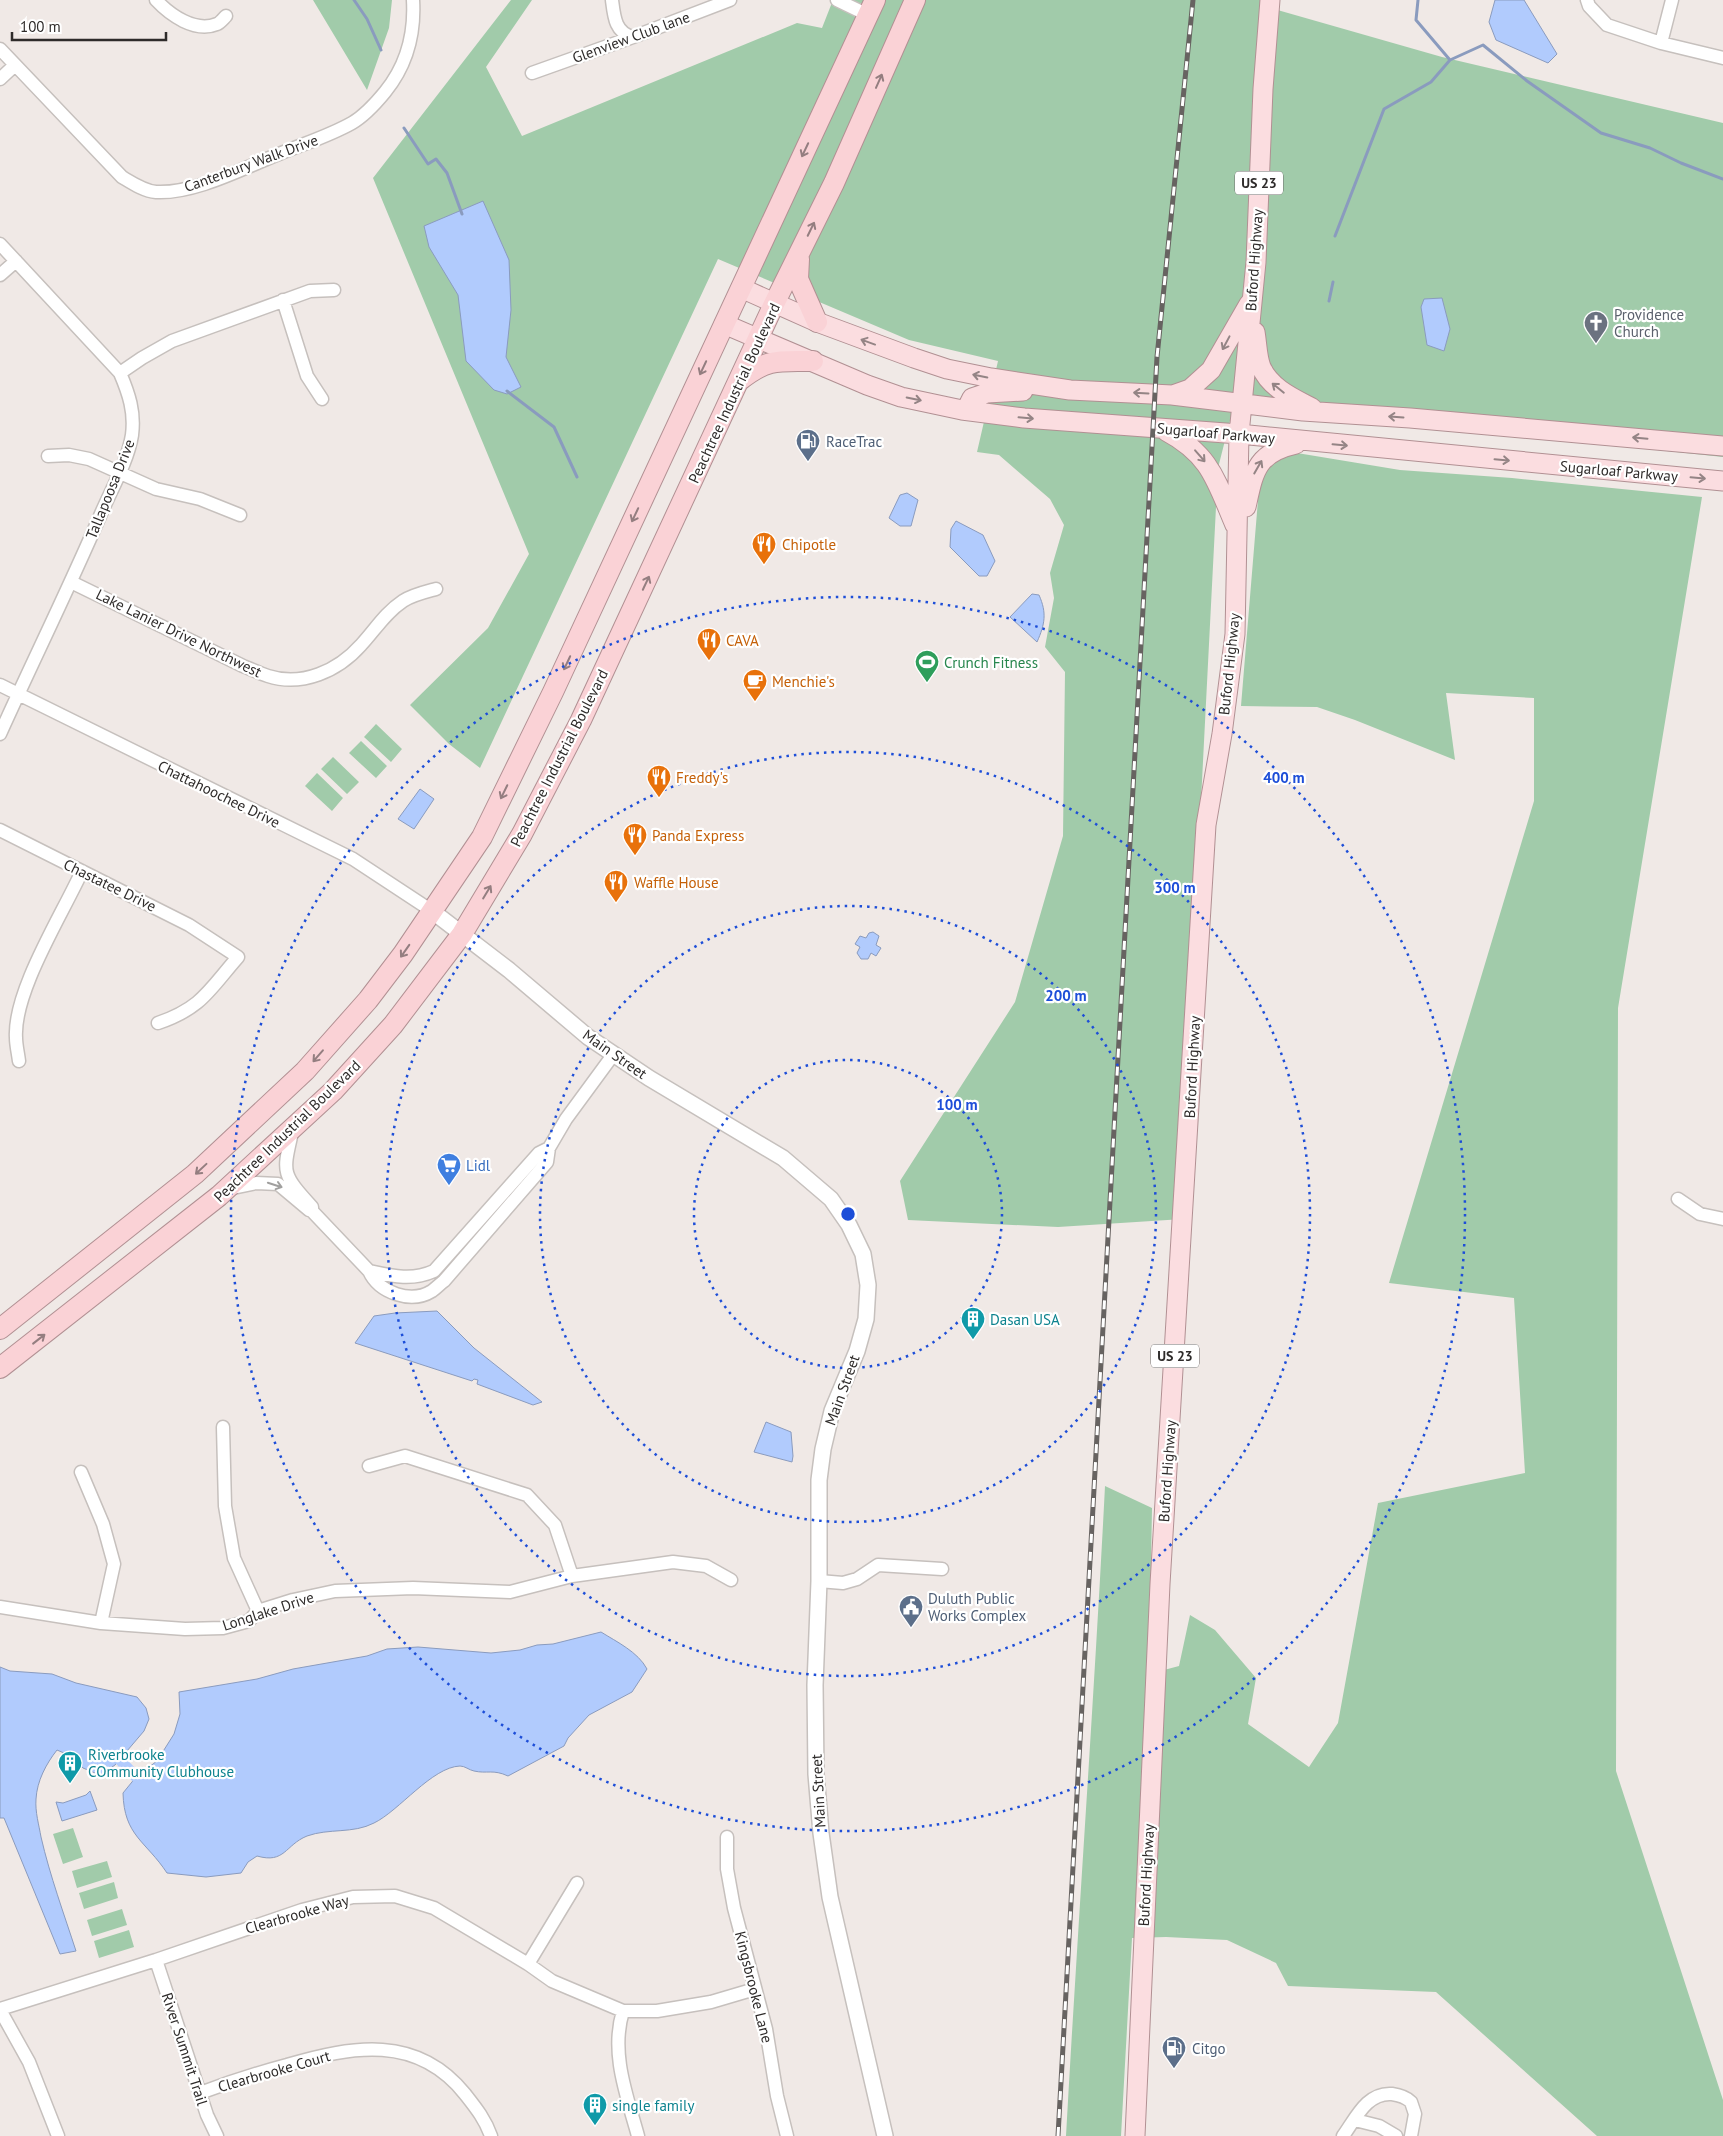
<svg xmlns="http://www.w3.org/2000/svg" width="1723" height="2136" viewBox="0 0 1723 2136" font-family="'PT Sans',sans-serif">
<rect width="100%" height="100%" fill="#f0e9e6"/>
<path fill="#a1cbaa" d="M313,0H392L389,28L367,90Z
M511,0H532L486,67L522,136L797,23L822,28L833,0H1275L1274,9L1442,57L1723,123V457L1234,405L1218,468L1195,918L1183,1219L1058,1227L908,1220L900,1181L1015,1002L1063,836L1065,672L1045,647L1054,598L1050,573L1064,525L1050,499L999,455L977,452L998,361L909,340L718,259L480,768L449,744L410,705L488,628L529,554L373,178Z
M1297,453L1400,470L1512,478L1702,497L1618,1008L1616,1771L1723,2100V2136H1597L1436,1992L1288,1986L1276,1963L1227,1940L1166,1937L1132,1938L1121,2136H1066C1078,1919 1094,1703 1105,1486L1152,1508L1149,1674L1179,1666L1190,1615L1215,1630L1256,1678L1248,1724L1309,1767L1338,1723L1378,1503L1525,1473L1514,1298L1389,1283L1534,801V698L1446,693L1455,760L1355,720L1317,707L1241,706L1259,488C1266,462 1273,463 1297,453Z
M376,724L402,749L391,762L364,737Z
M361,741L387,766L376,778L349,753Z
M333,757L359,782L347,794L321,769Z
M317,773L343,798L332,811L305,786Z
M73,1828L83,1857L63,1864L53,1834Z
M107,1861L112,1877L77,1888L72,1871Z
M114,1882L118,1898L84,1909L79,1893Z
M122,1909L127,1925L92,1936L87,1920Z
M129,1930L134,1947L99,1958L94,1941Z"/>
<path fill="#b1cbfd" stroke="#8a9bbe" d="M1495,0H1524L1557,54L1548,63L1496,40L1489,22Z
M483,201L509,260L511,310L506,357L521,387L507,394L494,390L466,361L458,295L429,247L424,226Z
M1442,298L1450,329L1444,351L1427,345L1421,307L1424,299Z
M907,493L918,500L911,526H900L889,518L900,495Z
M956,521L983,535L995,561L987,576H979L950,547L951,529Z
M1032,594L1039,595C1047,613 1045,624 1037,642L1010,617Z
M420,789L434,799L414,829L398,819Z
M873,932L879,936L876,945L881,948L876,956L871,953L868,959H861L857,953L860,947L855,944L860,936L866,938L869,933Z
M437,1311L474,1348L542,1402L533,1405L477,1384L478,1380L474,1379L472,1381L355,1343L374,1316L395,1313Z
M766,1422L791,1432L793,1456L792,1462L754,1452Z
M601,1632C617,1642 638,1652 647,1669L632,1692L589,1715L568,1738L564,1746L508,1776C493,1769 487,1774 474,1771C469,1770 465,1766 460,1766C432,1767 399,1811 374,1823C353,1834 329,1828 307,1836C285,1845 285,1864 257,1856L248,1862L241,1873L206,1877L167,1873C146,1841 124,1836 123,1793L136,1777L157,1761L174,1734L180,1714L179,1692L257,1679L293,1669L367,1656L387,1649L418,1647L491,1653L520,1650L537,1645L553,1644Z
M0,1667L10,1671L52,1674L76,1683L137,1697L146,1708L149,1719L144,1731L115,1765L100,1775L83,1768L71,1756L57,1750C46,1764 37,1781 36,1799C35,1812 39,1825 41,1837C50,1876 64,1914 76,1951L60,1954L4,1818H0Z
M90,1791L97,1810L62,1821L56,1802L63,1803L86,1795Z"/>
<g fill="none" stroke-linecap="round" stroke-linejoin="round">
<path stroke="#8a9bbe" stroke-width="3" d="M354,0L367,19L381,50
M1418,0L1416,20L1450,60
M404,128L428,164L436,159L447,173L462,214
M1335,236L1384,109L1431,82L1450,60L1483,45L1527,81L1601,133L1650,148L1681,163L1723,179
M1329,301L1333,282
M507,391L554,427L577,477"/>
<path stroke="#b1cbfd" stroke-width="11" d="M120,1760L136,1777"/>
<defs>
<path id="minor" d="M156,0C170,15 195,33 217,24C220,23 223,19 226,16
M612,0C614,16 615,33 633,37
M837,0L868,15
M1587,0L1589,6L1607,25L1661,43L1723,58
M1661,43L1672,0
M0,49L122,177C132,183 144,191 156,192C195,194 243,168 279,154C303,144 329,136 352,123C364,116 376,103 385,92C407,65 415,34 413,0
M532,73L633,37L730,0
M0,79L15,65
M0,244L120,373C129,394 135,412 132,435C128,461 110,492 100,516C68,590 33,661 0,734
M0,275L16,261
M283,300L307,376L322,399
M120,373L142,358L172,341L310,291L334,290
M48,456L69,455L89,459L156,489L200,499L240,515
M71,582L243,666C251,669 259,673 268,676C302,687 338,671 361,645C375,630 385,613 403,601C412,595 425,592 436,589
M0,685L353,859L432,911
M0,830L189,925L238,957C209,990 202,1008 158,1023
M19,1061C18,1053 16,1045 16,1038C13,992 62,915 82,871
M549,1148L547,1162L444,1281C440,1284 436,1288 432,1291C411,1304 379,1293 369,1271C392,1276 412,1281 434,1271L539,1153Z
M549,1148L566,1119L613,1055
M228,1189L256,1183L278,1184L309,1210L312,1211V1207C280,1172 283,1173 293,1128
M1678,1199L1700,1214L1723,1219
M312,1211L369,1271
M223,1427L225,1506L234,1558L258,1611
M369,1466L405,1456L527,1495L555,1525L572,1576
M81,1472L103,1524L114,1564L101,1623
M819,1581L843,1583L857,1579L878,1565L942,1569
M0,1607L101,1623L185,1629L223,1628L249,1621L258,1611L293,1600L335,1591L413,1588L510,1592L572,1576L673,1562L706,1566L731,1580
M727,1837V1869L734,1908L766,2029L777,2096L787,2136
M156,1960L207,2115L217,2136
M528,1964L577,1883
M0,2009L156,1960L302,1910L353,1897L395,1896L434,1908L528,1964L552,1981L623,2011H657L711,2002L755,1989
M0,2010L29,2062L58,2136
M623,2011C610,2053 627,2096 638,2136
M200,2093C229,2082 257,2073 287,2065C352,2046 417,2034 465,2094C476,2108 485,2119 491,2136
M1355,2120L1379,2126L1396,2136
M1343,2136C1356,2118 1367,2092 1392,2094C1399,2095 1406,2097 1411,2102L1415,2114L1411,2136"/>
<path id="tertiary" d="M432,911L509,970L588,1037L649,1078L783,1158L831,1199L849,1225L863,1254L868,1285L866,1319L857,1351L832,1411L823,1449L819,1480V1581L815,1685L816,1774L821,1833L830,1897L885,2136"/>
<path id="primary" d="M741,288L817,322L914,358L947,369L991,378L1070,390L1172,395L1303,411L1410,418L1723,446
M724,324L867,385L901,397L962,410L1024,418L1239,434L1723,481
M1255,332C1257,343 1257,357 1261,367C1270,388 1293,398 1312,408
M1173,395L1190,389L1211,370L1249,304
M966,410L972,398L987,393L1023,391
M1166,431C1211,455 1216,481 1235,525
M1246,507C1254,471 1256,453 1296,444
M1135,2136L1160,1584L1206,825L1222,734L1235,634L1239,434L1256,262L1263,89L1270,0"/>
<path id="trunk" d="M799,259L798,279L817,322
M740,380C768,358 778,361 813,361
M0,1329L195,1174L305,1071L368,1000L403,954L482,837L553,692L875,0
M0,1368L219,1196L333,1091L393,1025L462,934L522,834L581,720L774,304L834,183L915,0"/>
</defs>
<use href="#minor" stroke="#c6c0bd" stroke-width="15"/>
<use href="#tertiary" stroke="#c6c0bd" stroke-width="18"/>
<use href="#primary" stroke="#b19093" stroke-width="21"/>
<use href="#trunk" stroke="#b19093" stroke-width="22"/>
<use href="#minor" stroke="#fff" stroke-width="12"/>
<use href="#tertiary" stroke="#fff" stroke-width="15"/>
<use href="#primary" stroke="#fbdde0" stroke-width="19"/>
<use href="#trunk" stroke="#fad2d6" stroke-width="20"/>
<defs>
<path id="rail" d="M1058,2136L1157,357L1193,0"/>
</defs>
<use href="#rail" stroke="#676361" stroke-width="5"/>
<use href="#rail" stroke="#fff" stroke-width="3" stroke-dasharray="9" stroke-linecap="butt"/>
</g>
<defs><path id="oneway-shaft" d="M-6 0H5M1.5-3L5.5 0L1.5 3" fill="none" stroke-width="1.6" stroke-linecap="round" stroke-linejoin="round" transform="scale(1.25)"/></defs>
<g stroke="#947e80">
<use href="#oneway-shaft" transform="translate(879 81) rotate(-66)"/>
<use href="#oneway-shaft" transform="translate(805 150) rotate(115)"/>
<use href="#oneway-shaft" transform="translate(811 229) rotate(-64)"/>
<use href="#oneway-shaft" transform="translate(703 368) rotate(115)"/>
<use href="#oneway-shaft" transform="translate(635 515) rotate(115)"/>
<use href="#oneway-shaft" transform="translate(646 583) rotate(-65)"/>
<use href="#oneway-shaft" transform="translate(567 663) rotate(115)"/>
<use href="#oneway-shaft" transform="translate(504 792) rotate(116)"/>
<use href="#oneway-shaft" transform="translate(487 892) rotate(-59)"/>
<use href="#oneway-shaft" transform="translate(405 951) rotate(125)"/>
<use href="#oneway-shaft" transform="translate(318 1056) rotate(131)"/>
<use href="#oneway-shaft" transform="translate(201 1169) rotate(137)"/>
<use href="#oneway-shaft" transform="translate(39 1339) rotate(-38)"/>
</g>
<g stroke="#948485">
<use href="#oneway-shaft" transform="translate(868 342) rotate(-160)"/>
<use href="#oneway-shaft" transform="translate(1226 343) rotate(118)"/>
<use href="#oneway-shaft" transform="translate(980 376) rotate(-168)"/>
<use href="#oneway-shaft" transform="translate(1278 388) rotate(-141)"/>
<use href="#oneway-shaft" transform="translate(1141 393) rotate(-177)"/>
<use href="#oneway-shaft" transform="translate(914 399) rotate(12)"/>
<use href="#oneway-shaft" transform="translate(1396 417) rotate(-176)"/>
<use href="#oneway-shaft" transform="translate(1026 418) rotate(5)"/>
<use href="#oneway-shaft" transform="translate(1640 438) rotate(-175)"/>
<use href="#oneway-shaft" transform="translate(1340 445) rotate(5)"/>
<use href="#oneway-shaft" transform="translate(1200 456) rotate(49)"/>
<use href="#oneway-shaft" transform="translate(1502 460) rotate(5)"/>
<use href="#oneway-shaft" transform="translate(1258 467) rotate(-60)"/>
<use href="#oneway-shaft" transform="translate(1698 478) rotate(5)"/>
</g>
<use stroke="#a1a09f" href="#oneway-shaft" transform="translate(275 1185) rotate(18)"/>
<g fill="none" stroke="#1d4ed8" stroke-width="2.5" stroke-dasharray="2.5 5">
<circle cx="848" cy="1214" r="154"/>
<circle cx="848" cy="1214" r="308"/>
<circle cx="848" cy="1214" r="462"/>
<circle cx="848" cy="1214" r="617"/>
</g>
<defs>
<symbol id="church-pin" viewBox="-11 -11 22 30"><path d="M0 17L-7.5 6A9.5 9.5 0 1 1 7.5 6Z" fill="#6b7280" stroke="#fff"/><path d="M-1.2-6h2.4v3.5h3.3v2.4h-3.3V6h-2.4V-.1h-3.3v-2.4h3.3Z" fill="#fff"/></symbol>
<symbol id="fuel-pin" viewBox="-11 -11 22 30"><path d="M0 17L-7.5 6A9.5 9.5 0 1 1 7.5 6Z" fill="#5c6f8a" stroke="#fff"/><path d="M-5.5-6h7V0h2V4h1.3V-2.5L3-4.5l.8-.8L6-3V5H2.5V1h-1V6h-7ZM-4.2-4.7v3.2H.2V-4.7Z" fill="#fff"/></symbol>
<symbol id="restaurant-pin" viewBox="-11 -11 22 30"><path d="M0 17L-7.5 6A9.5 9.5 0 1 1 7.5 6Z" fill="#e8710a" stroke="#fff"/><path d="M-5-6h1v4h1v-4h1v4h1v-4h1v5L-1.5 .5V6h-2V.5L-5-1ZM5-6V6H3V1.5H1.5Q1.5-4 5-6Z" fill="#fff"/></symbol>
<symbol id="stadium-pin" viewBox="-11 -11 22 30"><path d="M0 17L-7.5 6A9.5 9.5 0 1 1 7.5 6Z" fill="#2e9e5b" stroke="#fff"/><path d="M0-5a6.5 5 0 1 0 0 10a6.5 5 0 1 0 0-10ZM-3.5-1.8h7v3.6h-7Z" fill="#fff"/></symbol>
<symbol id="cafe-pin" viewBox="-11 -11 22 30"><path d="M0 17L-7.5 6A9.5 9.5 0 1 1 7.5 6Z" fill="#e8710a" stroke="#fff"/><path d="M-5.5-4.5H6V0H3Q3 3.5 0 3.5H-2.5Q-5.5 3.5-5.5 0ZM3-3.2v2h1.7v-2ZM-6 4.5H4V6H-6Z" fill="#fff"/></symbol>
<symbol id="supermarket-pin" viewBox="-11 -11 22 30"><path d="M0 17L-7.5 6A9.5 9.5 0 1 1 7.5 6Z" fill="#3f7fe0" stroke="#fff"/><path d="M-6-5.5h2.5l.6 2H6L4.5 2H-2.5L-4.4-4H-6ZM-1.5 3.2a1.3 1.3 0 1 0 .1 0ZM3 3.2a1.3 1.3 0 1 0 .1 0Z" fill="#fff"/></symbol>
<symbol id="building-pin" viewBox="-11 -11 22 30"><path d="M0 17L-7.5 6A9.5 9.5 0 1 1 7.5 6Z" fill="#0f9aa8" stroke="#fff"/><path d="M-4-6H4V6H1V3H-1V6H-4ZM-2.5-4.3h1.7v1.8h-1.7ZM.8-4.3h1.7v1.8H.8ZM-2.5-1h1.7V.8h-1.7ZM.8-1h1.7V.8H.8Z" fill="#fff"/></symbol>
<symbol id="civic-pin" viewBox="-11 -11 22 30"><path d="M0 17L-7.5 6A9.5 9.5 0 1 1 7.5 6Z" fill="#5c6f8a" stroke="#fff"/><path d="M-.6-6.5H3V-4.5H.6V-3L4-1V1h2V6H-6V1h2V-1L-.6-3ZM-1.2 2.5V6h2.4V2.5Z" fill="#fff"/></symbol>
</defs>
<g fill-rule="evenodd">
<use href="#church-pin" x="1582" y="309" width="28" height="38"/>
<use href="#fuel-pin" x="794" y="427" width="28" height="38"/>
<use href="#restaurant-pin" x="750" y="530" width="28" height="38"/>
<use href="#restaurant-pin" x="695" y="626" width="28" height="38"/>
<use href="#stadium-pin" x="913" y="648" width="28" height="38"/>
<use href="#cafe-pin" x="741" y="667" width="28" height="38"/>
<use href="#restaurant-pin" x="645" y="763" width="28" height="38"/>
<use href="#restaurant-pin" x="621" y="821" width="28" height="38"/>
<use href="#restaurant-pin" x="602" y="868" width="28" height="38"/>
<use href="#supermarket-pin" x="435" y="1151" width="28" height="38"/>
<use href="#building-pin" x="959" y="1305" width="28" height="38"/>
<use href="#civic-pin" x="897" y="1593" width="28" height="38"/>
<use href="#building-pin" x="56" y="1749" width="28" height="38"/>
<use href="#fuel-pin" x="1160" y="2034" width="28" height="38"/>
<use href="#building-pin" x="581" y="2091" width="28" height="38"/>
</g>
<g text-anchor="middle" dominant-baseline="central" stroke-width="4.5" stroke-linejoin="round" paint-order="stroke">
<g fill="#fff" stroke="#6d6b6a" stroke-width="1">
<rect x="1235" y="171.5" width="48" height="23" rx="4"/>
<rect x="1151" y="1344.5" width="48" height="23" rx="4"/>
</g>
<g font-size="14" font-weight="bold" fill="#2e2b2a">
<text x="1259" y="183">US 23</text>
<text x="1175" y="1356">US 23</text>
</g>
<g font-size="15" fill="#2e2b2a" stroke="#fff">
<text transform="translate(631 37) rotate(-20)">Glenview Club lane</text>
<text transform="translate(251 163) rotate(-20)">Canterbury Walk Drive</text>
<text transform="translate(1254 260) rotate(-86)">Buford Highway</text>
<text transform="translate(734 393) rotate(-65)">Peachtree Industrial Boulevard</text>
<text transform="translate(1216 433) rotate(5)">Sugarloaf Parkway</text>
<text transform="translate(1619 471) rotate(5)">Sugarloaf Parkway</text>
<text transform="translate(110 489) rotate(-68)">Tallapoosa Drive</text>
<text transform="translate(179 633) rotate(26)">Lake Lanier Drive Northwest</text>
<text transform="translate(1229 664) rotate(-84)">Buford Highway</text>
<text transform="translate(559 758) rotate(-63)">Peachtree Industrial Boulevard</text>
<text transform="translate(219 794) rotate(26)">Chattahoochee Drive</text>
<text transform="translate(110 885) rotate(26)">Chastatee Drive</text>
<text transform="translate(615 1054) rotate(35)">Main Street</text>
<text transform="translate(1192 1067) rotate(-87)">Buford Highway</text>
<text transform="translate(287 1131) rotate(-44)">Peachtree Industrial Boulevard</text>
<text transform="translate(842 1390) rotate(-70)">Main Street</text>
<text transform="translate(1167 1471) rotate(-86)">Buford Highway</text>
<text transform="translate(268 1611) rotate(-18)">Longlake Drive</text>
<text transform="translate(818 1791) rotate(-93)">Main Street</text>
<text transform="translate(1146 1875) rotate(-87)">Buford Highway</text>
<text transform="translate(297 1914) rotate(-16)">Clearbrooke Way</text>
<text transform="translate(754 1987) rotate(76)">Kingsbrooke Lane</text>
<text transform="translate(185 2049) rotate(72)">River Summit Trail</text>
<text transform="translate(274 2071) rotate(-16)">Clearbrooke Court</text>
</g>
<g font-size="15" fill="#5b616d" stroke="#fff" text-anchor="start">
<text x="1614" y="314">Providence<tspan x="1614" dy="17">Church</tspan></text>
</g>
<g font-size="15" fill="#4e5e75" stroke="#fff" text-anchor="start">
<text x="826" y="441">RaceTrac</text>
<text x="928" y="1598">Duluth Public<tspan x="928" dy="17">Works Complex</tspan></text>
<text x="1192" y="2048">Citgo</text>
</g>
<g font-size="15" fill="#c56008" stroke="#fff" text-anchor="start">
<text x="782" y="544">Chipotle</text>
<text x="726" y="640">CAVA</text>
<text x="772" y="681">Menchie's</text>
<text x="676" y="777">Freddy's</text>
<text x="652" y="835">Panda Express</text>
<text x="634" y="882">Waffle House</text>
</g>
<g font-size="15" fill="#27864d" stroke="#fff" text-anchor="start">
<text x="944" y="662">Crunch Fitness</text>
</g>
<g font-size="15" fill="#366cbe" stroke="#fff" text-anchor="start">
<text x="466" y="1165">Lidl</text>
</g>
<g font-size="15" fill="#0d838f" stroke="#fff" text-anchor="start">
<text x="990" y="1319">Dasan USA</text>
<text x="88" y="1754">Riverbrooke<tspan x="88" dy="17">COmmunity Clubhouse</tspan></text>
<text x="612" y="2105">single family</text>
</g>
</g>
<circle cx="848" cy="1214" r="8" fill="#1d4ed8" stroke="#fff" stroke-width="2.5"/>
<g font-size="15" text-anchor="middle" font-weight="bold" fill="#1d4ed8" stroke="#fff" stroke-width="4.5" stroke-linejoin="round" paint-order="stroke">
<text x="1284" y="783">400 m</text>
<text x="1175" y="893">300 m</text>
<text x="1066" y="1001">200 m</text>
<text x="957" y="1110">100 m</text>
</g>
<path d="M12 32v8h154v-8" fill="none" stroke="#2e2b2a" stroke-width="2.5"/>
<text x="20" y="32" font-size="15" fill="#2e2b2a" stroke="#ffffff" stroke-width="4" paint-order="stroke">100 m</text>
</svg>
